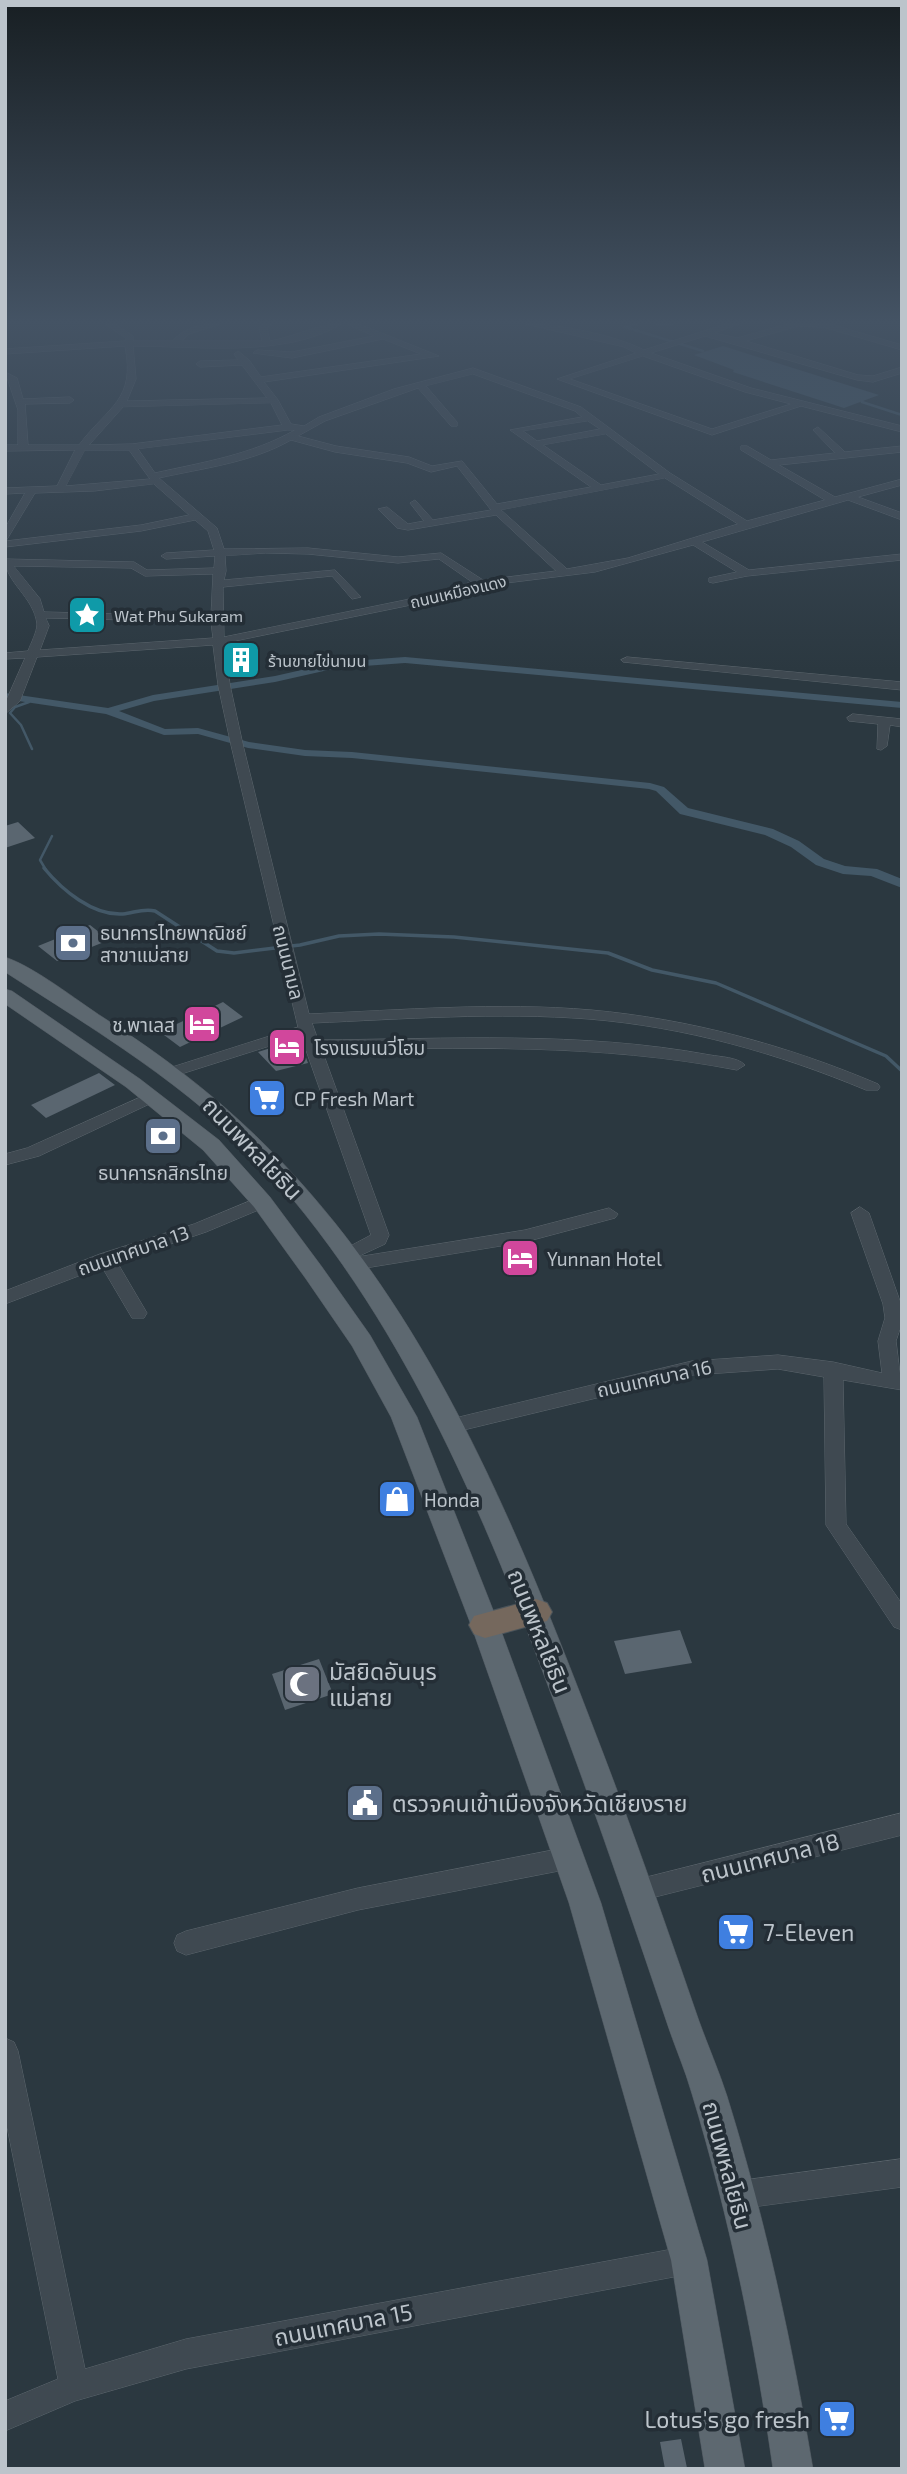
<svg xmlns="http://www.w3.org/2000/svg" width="907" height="2474" viewBox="0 0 907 2474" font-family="'Exo 2','Noto Sans Thai',sans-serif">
<rect width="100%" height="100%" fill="#2b3840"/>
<path fill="#435867" d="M723,346L879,395L844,408L733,372L734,370L694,355Z"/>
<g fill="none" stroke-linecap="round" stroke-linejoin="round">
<path stroke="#435867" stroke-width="2.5" d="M637,324L625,327L703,351
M656,324H672
M862,402L902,415
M29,702L15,707L10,713L21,725L32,749
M46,870L40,860L52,836"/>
<path stroke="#435867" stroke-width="3.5" d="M44,868C62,890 93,916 123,914C134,913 143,908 155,911L217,951L234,953L300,945L339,936L379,934L454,937L608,953L652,970L716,983L886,1056L902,1071"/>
<path fill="#435867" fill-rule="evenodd" d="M405,657L902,702V708L405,663L337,668L275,682L154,701L119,711L165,729L198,728L249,742L305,750L352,752L650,783L664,787L688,808L773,829L799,841L824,859L845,866L877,869L902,879V888L871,876L843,874L816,865L791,847L765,835L680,814L656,791L649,789L352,758L305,756L248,748L198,734L164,735L106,714L5,699V693L108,708L153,695L275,676L337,662Z"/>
</g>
<path fill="#5a6670" d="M18,822L35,838L5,848V826Z
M90,925L109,940L57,961L38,946Z
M223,1002L243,1017L180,1047L160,1032Z
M299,1039L308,1063L276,1071L258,1052Z
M99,1073L115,1085L46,1118L31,1105Z
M680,1630L692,1663L625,1674L614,1641Z
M319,1659L333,1694L285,1710L272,1674Z
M681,2439L687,2468L665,2469L660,2442Z"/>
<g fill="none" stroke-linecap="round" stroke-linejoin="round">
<defs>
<path id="minor" d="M106,324H115L133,336V341H172C186,327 201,324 220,324L189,334L182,341H262L259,327L262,324H271L267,328L270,341C294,337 317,324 341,324C286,358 196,346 133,346L136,379L127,401L267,398L242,365L200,367L196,364L200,361L238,360L234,354L238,351L249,360L261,377L421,354L383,339L292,358L253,353L257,350L292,352L374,336L347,324H359L439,356L264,382L278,400L291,424L304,426L319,417L394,389L473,368L581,407L670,473L747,521L825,500L741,450V446H747L771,460L835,453L813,430L818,427L845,452L902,446V452L779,465L835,497L902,479V485L858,497L902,513V520L848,500L702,542L749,570L902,554V560L747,576L713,583L709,582V578L737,572L693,545L595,572L482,586L406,606L225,643L230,685L243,745L309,1014C403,1010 497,1002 591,1010C690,1019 786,1045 878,1084L880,1087L878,1090H866C777,1053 686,1027 589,1019C497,1012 404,1019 312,1023L318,1040C448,1039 581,1031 710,1055C721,1057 737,1057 745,1065L737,1070C599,1043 461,1048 322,1050L389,1235L385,1244L357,1257L525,1230L609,1208L618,1214L615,1218L525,1242L353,1270L347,1268L344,1264L346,1261L338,1255L341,1251L371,1235L301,1036L178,1075H166L164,1072L166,1069L298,1027L231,745L218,685L213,645L37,657L20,701L5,714V703L25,658L5,659V653L28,651C31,643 37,632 37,624C34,597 5,582 5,559L134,562L147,570L214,568L215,556L166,559L161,556L166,553L214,550L208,531L195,520L141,531L5,547V528L25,493L5,494V488L57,486L75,450L5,451V445H18V410L5,372L17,378L23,399L70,397L74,400L70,403L25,404L28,445H79C108,406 136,401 125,346L5,354V349L125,341L126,339ZM473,374L575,411L582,417L510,430L591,487L497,504L462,461L432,466L409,457L336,446L298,436L325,421L418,388L451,426H457V422L426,386ZM271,403L282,425L132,444L89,445L123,407ZM588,421L600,429L537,441L523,431ZM288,430H295C251,455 204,462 155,473L138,449ZM606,434L659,474L601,485L543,445ZM291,440L335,452L407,463L431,472L457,466L491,510L433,520L415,500L410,503L424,521L408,524L387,507L378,509L397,528L408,530L496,515L556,571L483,580L441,553L398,557L308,548L224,549L217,528L159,478C203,468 251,463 291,440ZM85,450H129L150,479L66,486ZM665,478L738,524L628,558L567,569L501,510ZM154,484L189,515L141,525L6,541L35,493L94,491ZM266,553L308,554L398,563L439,559L472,582L405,600L224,637L223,587L332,576L352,599L361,597L335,570L224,580L226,571L225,556ZM14,566L131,568L145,576L213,574L211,616L44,612L40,599ZM46,618L211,622L213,638L40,650L49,626Z
M526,324C560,324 614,335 644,350L726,324H739L714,333L737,338L788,324H830L902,345V350L823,327L798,326L746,341L858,375L873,376L902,367V373L873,382L857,380L705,336L651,353L751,388L902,426V432L801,406L712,435L557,379L636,353L624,347ZM643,356L745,392L791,404L712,429L570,379Z
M627,657L902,682V690L623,662L621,660Z
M853,714L902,719V727L890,725L887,746L881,750L877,749L878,724L849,721L847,718Z
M152,1092L158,1094L160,1097L158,1100L39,1156L5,1165V1154L27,1148Z
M262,1196L271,1202L268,1206L206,1232L117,1262L147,1313L144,1318H132L102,1267L5,1304V1291L100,1254L194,1224Z
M860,1207L869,1213L901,1304L902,1323L896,1341L902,1390L843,1380L846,1524L902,1604V1630L894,1627L826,1525L824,1377L778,1369L692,1375L451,1433L444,1431L441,1426L444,1421L451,1419L692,1361L778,1355L833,1362L882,1373L878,1341L885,1318L883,1304L851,1213Z
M902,1813V1835L639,1901L630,1898L627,1890L630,1882L639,1879Z
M569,1847L577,1850L581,1858L577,1866L569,1869L358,1910L186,1955L177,1951L174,1943L177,1935L186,1931L358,1888Z
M5,2038L14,2042L18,2051L85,2369L186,2339L689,2246L699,2250L703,2260L699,2270L689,2274L186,2369L75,2401L5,2431V2401L58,2379L5,2117Z
M902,2159V2187L737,2209L727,2205L723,2195L727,2185L737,2181Z"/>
<path id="major" d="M5,957C35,967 76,1000 104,1018C196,1077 266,1137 335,1223C459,1378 533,1570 603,1753C637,1842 668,1931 699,2021C708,2046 719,2071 727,2096C765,2218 792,2343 813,2469H773C755,2342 729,2216 692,2094C685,2069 674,2045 666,2020C637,1934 608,1849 577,1764C500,1554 417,1333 263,1165C189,1086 95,1030 5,972Z
M5,989L12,991L140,1079L219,1140L270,1197L322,1267L370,1335L417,1417L499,1625L601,1903L707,2260L745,2469H705L671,2260L569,1903L471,1625L391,1417L352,1346L306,1279L254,1207L203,1150L126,1087L5,1004Z"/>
<path id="highway" d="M536,1599L547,1603L552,1612L547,1621L485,1638L474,1634L469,1625L474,1616Z"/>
</defs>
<use href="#minor" stroke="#5d676e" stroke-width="1"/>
<use href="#major" stroke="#4c555d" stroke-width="1"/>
<use href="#highway" stroke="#4a545b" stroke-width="2"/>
<use href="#minor" fill="#3f4951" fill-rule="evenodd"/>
<use href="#major" fill="#5d6870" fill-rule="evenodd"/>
<use href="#highway" fill="#75685d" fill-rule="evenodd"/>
</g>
<linearGradient id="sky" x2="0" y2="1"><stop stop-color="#181f23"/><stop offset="0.48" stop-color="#445364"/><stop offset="1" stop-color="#445364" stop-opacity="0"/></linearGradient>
<rect width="907" height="670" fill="url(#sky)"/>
<defs>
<symbol id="sight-square" viewBox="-11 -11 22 22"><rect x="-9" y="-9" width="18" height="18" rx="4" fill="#0f9aa8" stroke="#242e36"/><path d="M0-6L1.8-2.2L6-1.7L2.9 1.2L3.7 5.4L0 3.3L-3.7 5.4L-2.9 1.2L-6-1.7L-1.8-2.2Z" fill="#fff"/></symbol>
<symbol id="building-square" viewBox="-11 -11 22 22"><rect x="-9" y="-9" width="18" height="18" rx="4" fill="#0f9aa8" stroke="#242e36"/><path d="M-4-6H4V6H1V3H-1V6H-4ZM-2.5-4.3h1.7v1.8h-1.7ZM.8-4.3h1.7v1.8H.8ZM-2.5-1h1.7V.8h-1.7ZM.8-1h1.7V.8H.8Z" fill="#fff"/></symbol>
<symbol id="bank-square" viewBox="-11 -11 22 22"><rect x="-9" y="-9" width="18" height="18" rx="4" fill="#5c6f8a" stroke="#242e36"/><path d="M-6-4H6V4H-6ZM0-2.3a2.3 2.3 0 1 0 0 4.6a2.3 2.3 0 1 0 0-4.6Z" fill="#fff"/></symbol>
<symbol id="hotel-square" viewBox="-11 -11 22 22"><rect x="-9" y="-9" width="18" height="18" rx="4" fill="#d1479c" stroke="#242e36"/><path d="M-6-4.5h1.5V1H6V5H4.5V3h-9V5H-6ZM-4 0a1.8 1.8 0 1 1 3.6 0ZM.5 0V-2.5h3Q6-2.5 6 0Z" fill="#fff"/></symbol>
<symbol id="supermarket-square" viewBox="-11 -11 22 22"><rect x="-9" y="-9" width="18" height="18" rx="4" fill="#3f7fe0" stroke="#242e36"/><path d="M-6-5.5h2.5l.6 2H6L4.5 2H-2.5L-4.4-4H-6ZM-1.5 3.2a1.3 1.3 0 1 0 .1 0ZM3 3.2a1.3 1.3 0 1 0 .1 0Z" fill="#fff"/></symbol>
<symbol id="shop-square" viewBox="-11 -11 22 22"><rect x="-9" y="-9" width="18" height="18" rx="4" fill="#3f7fe0" stroke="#242e36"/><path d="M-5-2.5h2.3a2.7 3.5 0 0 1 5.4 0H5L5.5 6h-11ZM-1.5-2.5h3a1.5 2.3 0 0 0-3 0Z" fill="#fff"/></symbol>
<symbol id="mosque-square" viewBox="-11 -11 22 22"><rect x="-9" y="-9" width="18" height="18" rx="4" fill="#6b7280" stroke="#242e36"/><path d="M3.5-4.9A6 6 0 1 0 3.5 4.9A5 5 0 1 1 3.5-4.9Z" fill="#fff"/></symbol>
<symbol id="civic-square" viewBox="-11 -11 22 22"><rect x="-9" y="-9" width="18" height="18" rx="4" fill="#5c6f8a" stroke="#242e36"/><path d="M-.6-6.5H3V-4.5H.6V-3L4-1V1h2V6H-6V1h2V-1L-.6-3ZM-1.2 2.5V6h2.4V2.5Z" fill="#fff"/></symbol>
</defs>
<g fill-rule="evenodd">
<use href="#sight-square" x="65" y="593" width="44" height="44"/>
<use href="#building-square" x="219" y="638" width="44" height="44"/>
<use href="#bank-square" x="51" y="921" width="44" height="44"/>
<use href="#hotel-square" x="180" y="1002" width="44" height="44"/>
<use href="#hotel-square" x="265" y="1025" width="44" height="44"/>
<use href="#supermarket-square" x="245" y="1076" width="44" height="44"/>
<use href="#bank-square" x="141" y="1114" width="44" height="44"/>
<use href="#hotel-square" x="498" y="1236" width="44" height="44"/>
<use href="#shop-square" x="375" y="1477" width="44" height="44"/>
<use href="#mosque-square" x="280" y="1662" width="44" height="44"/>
<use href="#civic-square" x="343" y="1781" width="44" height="44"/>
<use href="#supermarket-square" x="714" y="1910" width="44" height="44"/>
<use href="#supermarket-square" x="815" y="2397" width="44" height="44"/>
</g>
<g text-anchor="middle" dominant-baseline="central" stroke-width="7" stroke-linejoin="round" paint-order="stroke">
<g font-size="16" fill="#bcc4cb" stroke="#242e36">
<text transform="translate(458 591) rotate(-13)">ถนนเหมืองแดง</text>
</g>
<g font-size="16" fill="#bcc4cb" stroke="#242e36" text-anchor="start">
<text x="114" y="615">Wat Phu Sukaram</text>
<text x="268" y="660">ร้านขายไข่นามน</text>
</g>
<g font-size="19" fill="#bcc4cb" stroke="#242e36" text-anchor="start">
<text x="100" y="932">ธนาคารไทยพาณิชย์<tspan x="100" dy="22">สาขาแม่สาย</tspan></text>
<text x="175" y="1024" text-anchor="end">ช.พาเลส</text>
<text x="314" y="1047">โรงแรมเนวี่โฮม</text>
<text x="294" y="1098">CP Fresh Mart</text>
<text x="163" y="1172" text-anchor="middle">ธนาคารกสิกรไทย</text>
<text x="547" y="1258">Yunnan Hotel</text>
<text x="424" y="1499">Honda</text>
</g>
<g font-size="19" fill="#bcc4cb" stroke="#242e36">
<text transform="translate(289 962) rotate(76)">ถนนนามล</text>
<text transform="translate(133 1250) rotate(-19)">ถนนเทศบาล 13</text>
<text transform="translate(654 1378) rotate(-12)">ถนนเทศบาล 16</text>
</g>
<g font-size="23" fill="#bcc4cb" stroke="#242e36">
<text transform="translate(253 1148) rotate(46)">ถนนพหลโยธิน</text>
<text transform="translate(540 1631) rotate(68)">ถนนพหลโยธิน</text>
<text transform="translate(770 1857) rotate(-14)">ถนนเทศบาล 18</text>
<text transform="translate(728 2165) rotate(75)">ถนนพหลโยธิน</text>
<text transform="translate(343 2324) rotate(-11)">ถนนเทศบาล 15</text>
</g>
<g font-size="23" fill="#bcc4cb" stroke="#242e36" text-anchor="start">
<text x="329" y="1671">มัสยิดอันนุร<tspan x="329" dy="26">แม่สาย</tspan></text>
<text x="392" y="1803">ตรวจคนเข้าเมืองจังหวัดเชียงราย</text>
<text x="763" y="1932">7-Eleven</text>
<text x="810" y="2419" text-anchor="end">Lotus's go fresh</text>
</g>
</g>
<rect width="907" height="2474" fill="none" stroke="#bcc4cb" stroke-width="14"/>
</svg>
